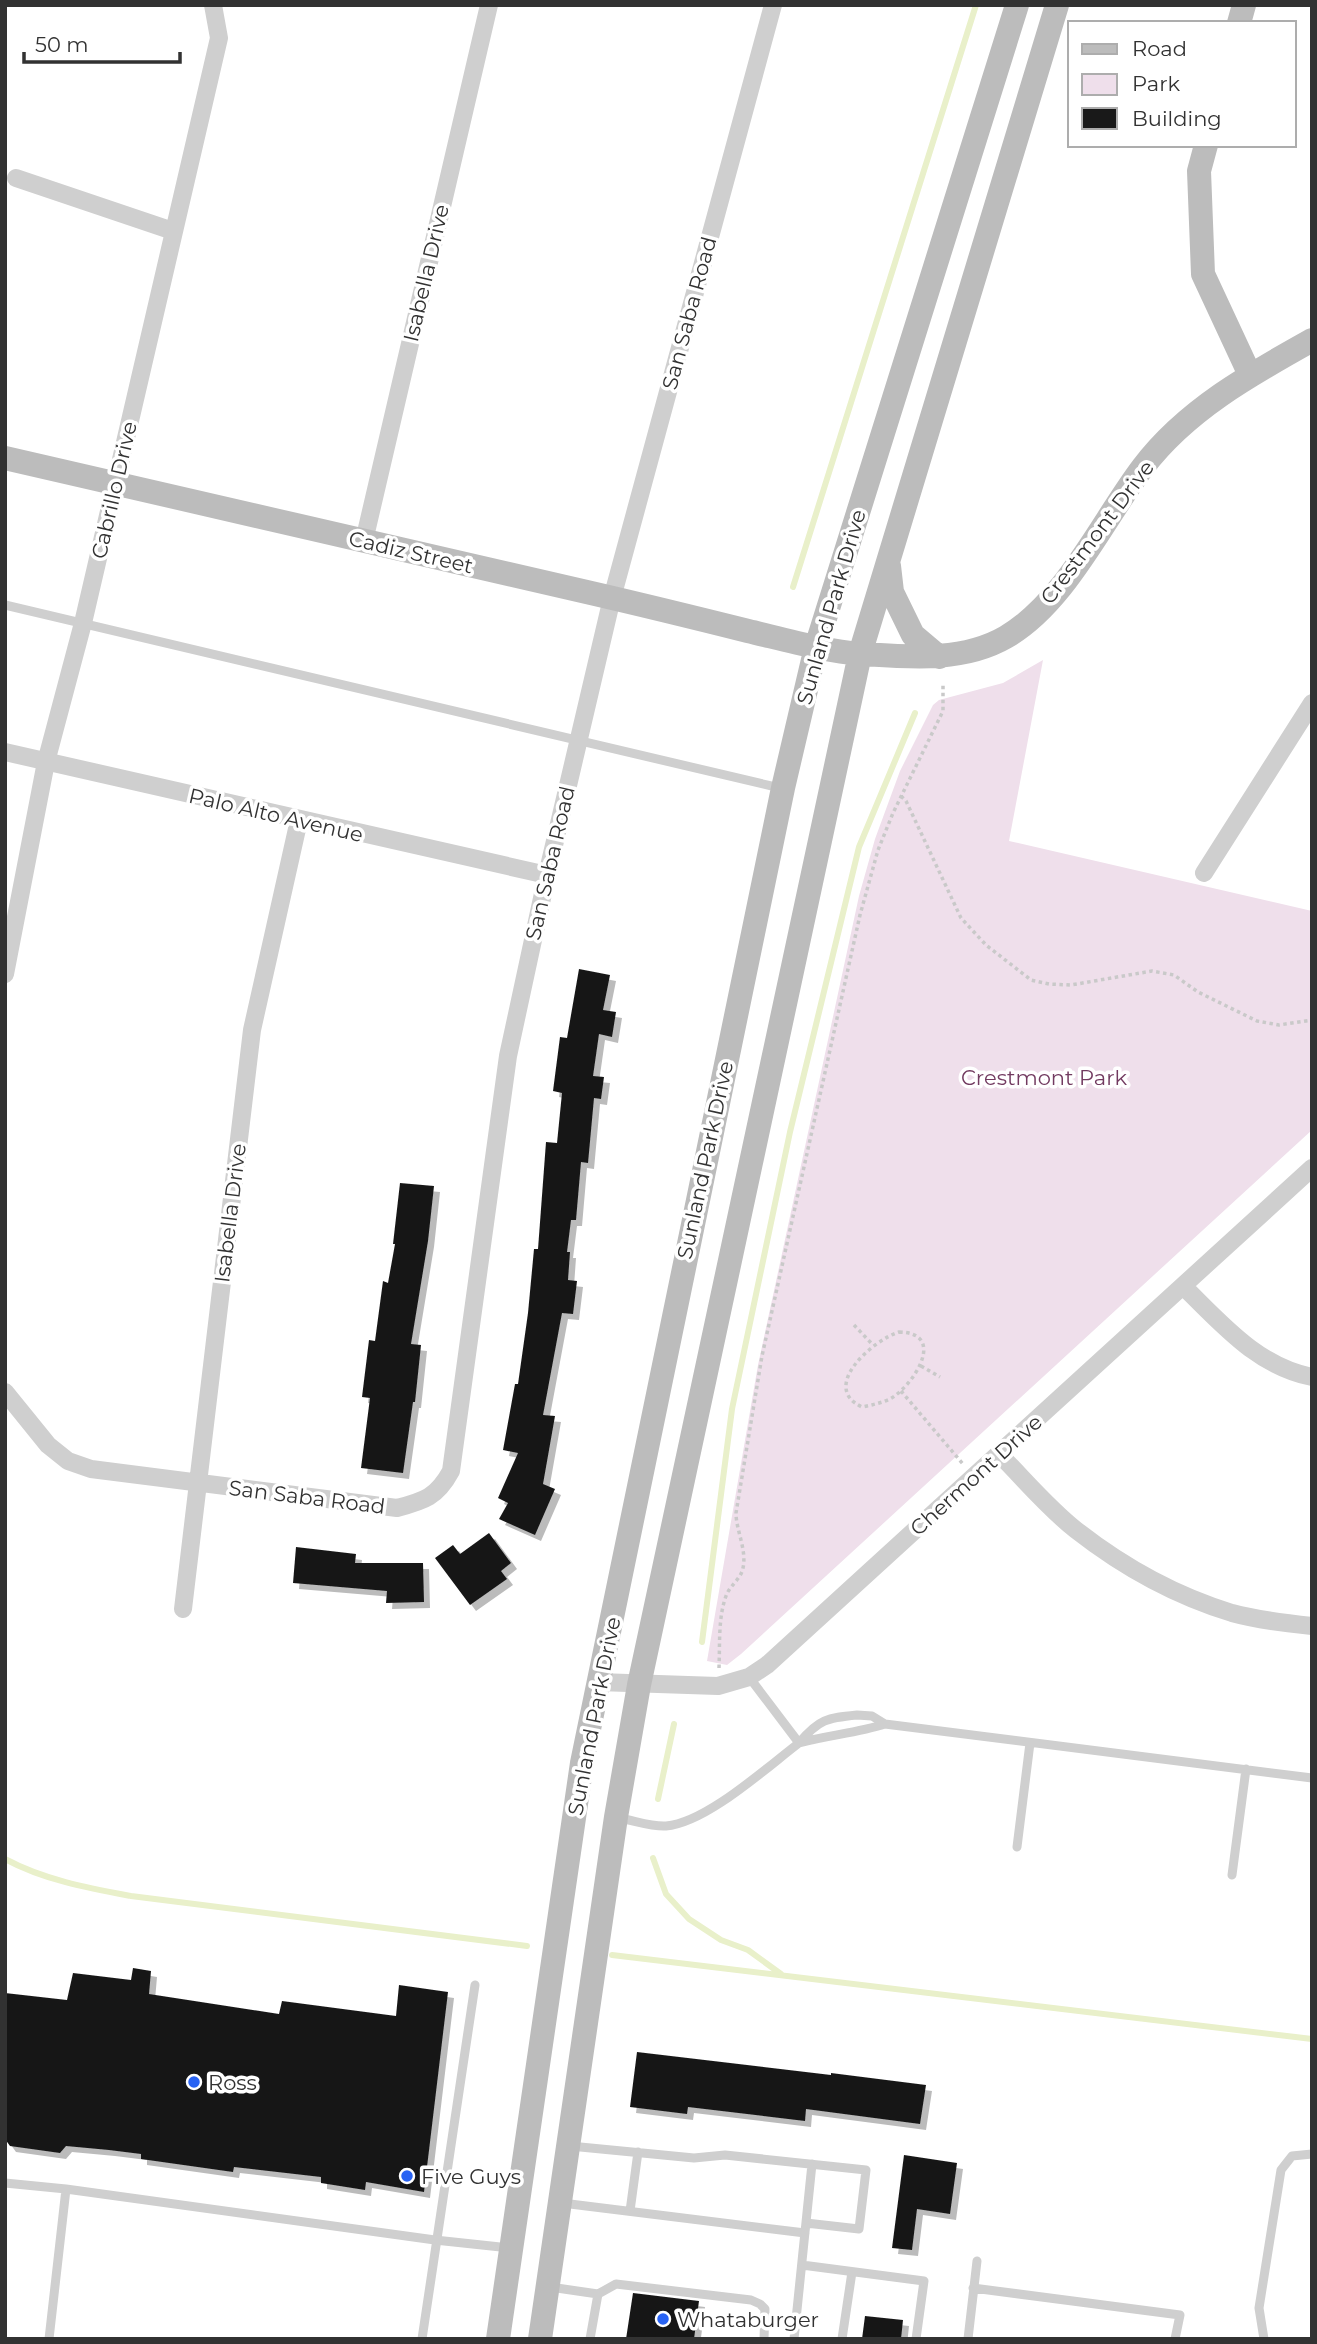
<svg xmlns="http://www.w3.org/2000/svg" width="1317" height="2344" viewBox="0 0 1317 2344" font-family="Montserrat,sans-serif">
<defs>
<filter id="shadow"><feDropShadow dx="6" dy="6" stdDeviation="0" flood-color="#0004"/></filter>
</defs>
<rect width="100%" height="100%" fill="#fff"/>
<path fill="#efdfeb" d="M1043,660L1009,841L1312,911V1130L741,1654L727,1665L707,1661L758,1365L859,896L875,839L900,771L933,705L939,700L1003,683Z"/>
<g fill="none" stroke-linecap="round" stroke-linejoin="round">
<path stroke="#e9f0ca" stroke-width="6" d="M793,587L976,5
M702,1642L732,1409L790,1132L859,847L915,713
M658,1799L674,1724
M653,1858L666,1894L689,1919L721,1940L748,1950L781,1974
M5,1859C44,1880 88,1888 131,1896L527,1946
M612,1955L1312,2039"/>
</g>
<path fill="#191919" filter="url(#shadow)" d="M579,969L610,975L603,1010L616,1012L612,1037L599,1034L593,1076L604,1077L601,1099L594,1098L588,1163L581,1162L576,1220H571L567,1252H570L568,1280L577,1281L573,1314L562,1313L543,1415L555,1416L543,1484L555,1489L535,1535L499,1519L508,1503L498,1498L518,1453L503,1450L515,1384H518L528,1313L534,1249H538L546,1142L557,1143L562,1093L553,1091L560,1037L567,1038Z
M400,1183L434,1186L428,1241L411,1344L421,1345L415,1402H413L403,1473L361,1468L370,1398L362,1397L369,1340L375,1341L383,1281L388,1283L395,1244H393Z
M489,1533L511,1563L501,1571L507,1579L470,1605L435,1558L453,1545L460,1554Z
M296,1547L356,1554L355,1563H423L424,1602L386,1603L387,1591L293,1583Z
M133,1968L151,1971L149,1994L279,2014L282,2001L396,2016L399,1985L448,1992L424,2192L366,2182L365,2190L321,2183V2177L234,2167L233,2172L141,2159V2154L109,2150L66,2146L60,2153L10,2146L5,2139V1993L67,2000L73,1973L131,1980Z
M637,2052L831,2075V2073L926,2085L920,2124L806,2109L805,2121L688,2107L687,2114L630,2107Z
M904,2155L957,2163L950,2214L917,2209L912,2250L892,2248Z
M633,2293L699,2301L694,2339H626Z
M865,2316L903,2320L901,2339H862Z"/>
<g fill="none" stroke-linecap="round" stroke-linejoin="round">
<path stroke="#c9c9c9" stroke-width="3.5" stroke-dasharray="3.5 3.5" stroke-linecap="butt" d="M901,796L906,801L961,918L986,945L1031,980L1049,984L1071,985L1152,971L1174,975L1198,992L1257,1021L1279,1025L1312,1020
M854,1325L873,1345
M899,1332C948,1333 913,1386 890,1399C881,1403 872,1405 862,1407C819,1387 873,1340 899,1332Z
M921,1366L940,1377
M901,1391L963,1464
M719,1668C720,1644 718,1618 726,1596C730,1585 741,1579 743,1568C747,1550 736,1530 736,1513L762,1356L860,915L878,850L893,813L943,711V683"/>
<path stroke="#cfcfcf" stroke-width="9" d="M5,605L780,788
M857,1715L872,1716L885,1724C857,1733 828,1735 799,1743C819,1719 827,1718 857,1715Z
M885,1724L1312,1778
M618,1818C633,1820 651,1827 666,1826C706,1823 766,1768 799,1743L749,1677
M1017,1847L1030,1743
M1232,1875L1246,1769
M570,2146L694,2158L725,2155L866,2170L859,2229L806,2223
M5,2183L66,2189L435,2240L510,2248
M562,2203L805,2233
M630,2211L638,2152
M802,2265L924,2281L916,2339
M550,2287L598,2294L590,2339
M973,2288L1180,2315L1175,2339
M598,2294L616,2284L751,2300L760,2304L765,2309L764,2339
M49,2339L66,2189
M422,2339L475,1985
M794,2339L812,2164
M842,2339L852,2272
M968,2339L977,2261
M1264,2339L1259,2308L1281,2170L1292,2156L1312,2154"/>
<path stroke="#cfcfcf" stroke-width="18" d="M16,178L173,231
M364,541L489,5
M5,752L547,875
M1204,873L1312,703
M5,974L46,762L83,623L219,38L213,5
M1183,1286C1222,1324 1257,1366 1312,1377
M5,1392L48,1445L68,1461L91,1469L397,1508C424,1501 437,1497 451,1471L508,1056L547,875L612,598L773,5
M999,1454C1024,1479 1048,1508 1076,1530C1122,1566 1176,1596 1232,1613C1258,1620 1285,1623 1312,1626
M183,1609L252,1030L299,820
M598,1682L718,1686L749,1677L767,1665L1312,1168"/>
<path stroke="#bcbcbc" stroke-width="24" d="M1239,23L1244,5
M1206,145L1199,171L1203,274L1250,375
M5,458C200,503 396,548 591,593C643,605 696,618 748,631C786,640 824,651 863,654C910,657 963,662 1006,637C1065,603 1102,521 1143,467C1186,410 1251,374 1312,340
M889,566L892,592L913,635L939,657
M498,2339L582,1763L783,788L816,647L1017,5
M540,2339L616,1817L639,1685L860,654L1057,5"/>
</g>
<g fill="#2963f3" stroke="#fff" stroke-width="2.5">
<circle cx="194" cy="2082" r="7"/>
<circle cx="407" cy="2176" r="7"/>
<circle cx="663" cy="2319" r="7"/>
</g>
<g text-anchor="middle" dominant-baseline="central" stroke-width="7" stroke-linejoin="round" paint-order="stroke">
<g font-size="21" fill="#323232" stroke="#fff">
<text transform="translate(426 273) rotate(-77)">Isabella Drive</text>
<text transform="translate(689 313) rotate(-75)">San Saba Road</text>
<text transform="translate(114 490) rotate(-77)">Cabrillo Drive</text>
<text transform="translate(1097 532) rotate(-53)">Crestmont Drive</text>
<text transform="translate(411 552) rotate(13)">Cadiz Street</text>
<text transform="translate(831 607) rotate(-74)">Sunland Park Drive</text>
<text transform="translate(276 815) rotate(13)">Palo Alto Avenue</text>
<text transform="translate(550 863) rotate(-77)">San Saba Road</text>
<text transform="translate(705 1160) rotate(-78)">Sunland Park Drive</text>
<text transform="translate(230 1213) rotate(-83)">Isabella Drive</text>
<text transform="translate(976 1475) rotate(-42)">Chermont Drive</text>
<text transform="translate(307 1497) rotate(7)">San Saba Road</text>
<text transform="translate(594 1716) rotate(-79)">Sunland Park Drive</text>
</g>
<g font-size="21" fill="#723a60" stroke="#fff">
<text x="1044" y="1077">Crestmont Park</text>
</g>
<g font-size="21" fill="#323232" stroke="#fff" text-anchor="start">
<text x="208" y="2082">Ross</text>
<text x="421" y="2176">Five Guys</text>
<text x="677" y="2319">Whataburger</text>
</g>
</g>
<rect width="1317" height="2344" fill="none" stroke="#323232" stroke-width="14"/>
<rect x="1068" y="21" width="228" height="126" fill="#ffffff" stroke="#adadad" stroke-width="2"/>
<rect x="1082" y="44" width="35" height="10" fill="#bcbcbc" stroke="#adadad" stroke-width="2"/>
<text x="1132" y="56" font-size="21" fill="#323232">Road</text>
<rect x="1082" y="74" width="35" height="21" fill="#efdfeb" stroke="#adadad" stroke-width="2"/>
<text x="1132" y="91" font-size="21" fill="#323232">Park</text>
<rect x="1082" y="108" width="35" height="21" fill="#191919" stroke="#adadad" stroke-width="2"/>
<text x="1132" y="126" font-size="21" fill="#323232">Building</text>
<path d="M24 52v10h156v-10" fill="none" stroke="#323232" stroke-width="3.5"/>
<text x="35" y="52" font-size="21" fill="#323232" stroke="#ffffff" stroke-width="5" paint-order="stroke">50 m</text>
</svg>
